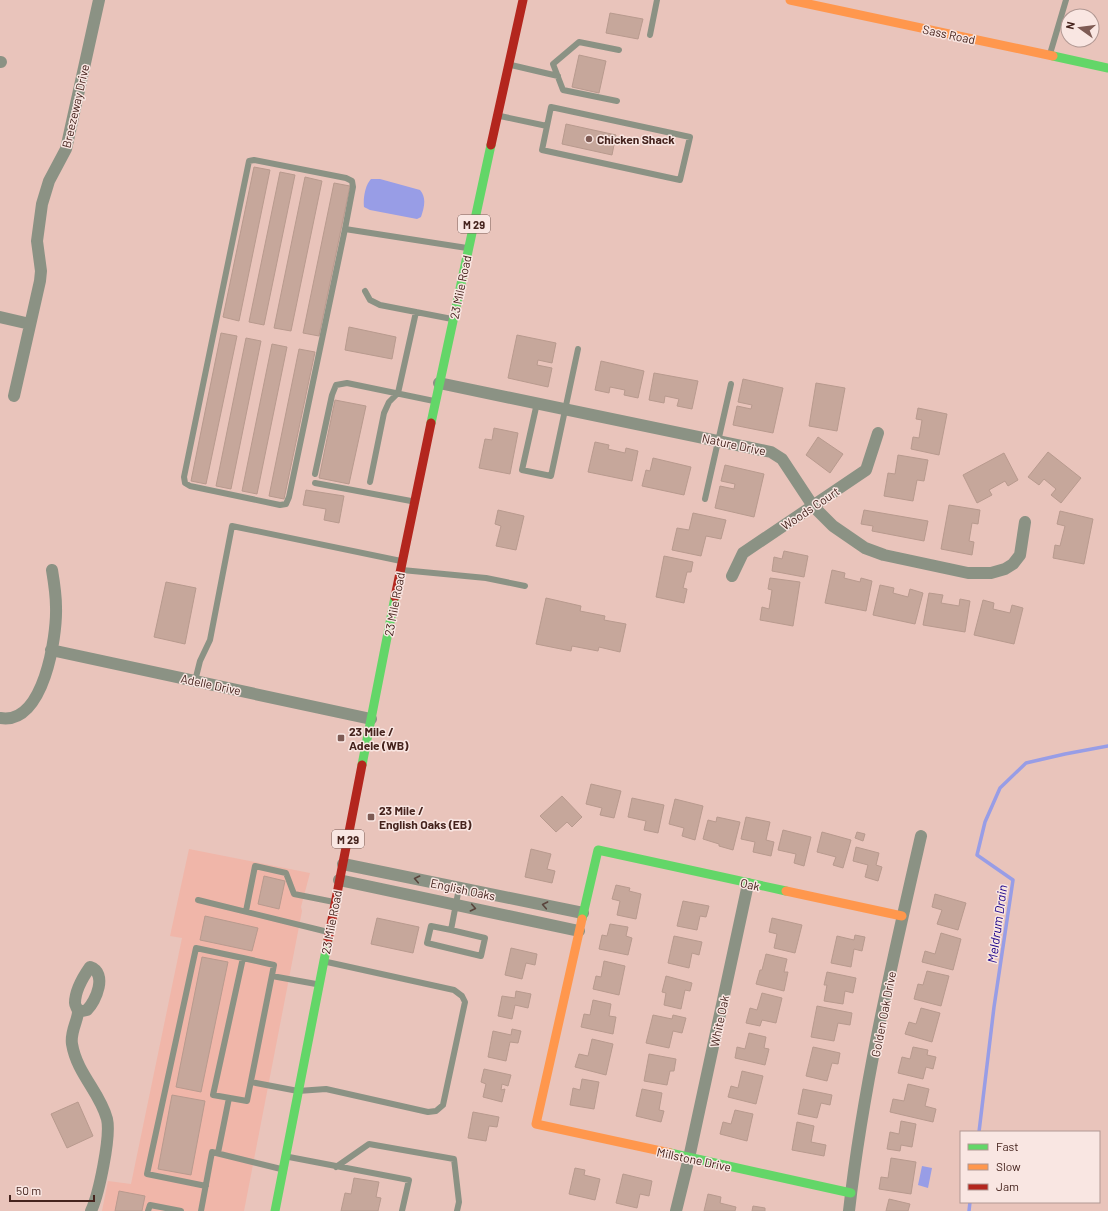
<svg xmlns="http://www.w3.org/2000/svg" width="1108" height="1211" viewBox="0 0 1108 1211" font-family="Barlow,sans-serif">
<rect width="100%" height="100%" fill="#e9c4bb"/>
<path fill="#f0b6a9" d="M189,849L310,873L301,907L302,911L244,1211H102L108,1181L131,1184L182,938L170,936Z"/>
<path fill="#989de6" d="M371,179H380L420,190C427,198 424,208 421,217L417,219L370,210L364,207C363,199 365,185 371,179Z
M922,1166L932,1168L928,1188L918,1185Z"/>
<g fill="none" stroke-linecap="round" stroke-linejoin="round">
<path stroke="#989de6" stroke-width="3.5" d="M979,1132L994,1007L1013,880L977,855L985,822L1000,788L1026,763L1065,754L1108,746
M969,1211L970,1202"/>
</g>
<path fill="#c6a79b" stroke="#b89a8e" d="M610,13L643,19L638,39L606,33Z
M579,55L606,61L599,93L572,87Z
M566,124L616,135L612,155L562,144Z
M254,167L270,170L239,321L223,317Z
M280,172L295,175L264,325L249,322Z
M305,177L322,181L291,331L274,328Z
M334,183L350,186L319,336L303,333Z
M349,327L396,337L392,359L345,350Z
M221,333L237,336L206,484L191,481Z
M517,335L556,343L552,363L538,360L537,365L552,368L548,387L508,378Z
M246,338L261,341L231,489L216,486Z
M272,344L287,347L257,494L242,491Z
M299,349L315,352L284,499L269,496Z
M601,361L644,371L638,398L624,395L625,390L610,387L609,393L595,390Z
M654,373L698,381L692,409L677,406L679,399L665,396L664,403L649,400Z
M743,379L783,388L773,433L733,425L737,406L751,409L752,405L738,402Z
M816,383L845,388L837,431L809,426Z
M335,400L366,406L349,484L319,478Z
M918,408L947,414L939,455L911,449L913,437L919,438L922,420L916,419Z
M494,428L518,433L510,474L479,468L485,439L492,440Z
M818,437L843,454L830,473L806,455Z
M595,442L609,445L608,449L625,453L626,448L638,451L632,481L588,472Z
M1048,452L1081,478L1061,503L1051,495L1056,489L1044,479L1039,485L1028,477Z
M1004,453L1018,480L1008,486L1005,481L989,490L992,495L977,503L963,475Z
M898,455L928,460L924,481L917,480L913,501L884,496L888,473L895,474Z
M653,458L691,467L684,495L642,486L646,470L650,471Z
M725,465L764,474L754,517L715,508L720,486L734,489L735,484L721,481Z
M306,490L344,496L339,523L324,520L326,509L303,505Z
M949,505L980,510L978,524L972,523L969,541L974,542L972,555L941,549Z
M498,510L524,516L516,550L496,546L501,526L495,524Z
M864,510L928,521L924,541L872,531L873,526L861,524Z
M1060,511L1093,519L1084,564L1053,558L1055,545L1060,546L1065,526L1057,524Z
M693,513L726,520L721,539L706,536L701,556L672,550L677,528L689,530Z
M784,551L808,556L804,577L772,571L774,557L782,559Z
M664,556L693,562L691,572H687L683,588L687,589L684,603L656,597Z
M832,570L845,573L844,578L860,582L861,578L872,581L866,611L825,603Z
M770,578L800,582L793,626L760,620L762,607L769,609L772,590L768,589Z
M166,582L196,588L185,644L154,637Z
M880,585L894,588L893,593L908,597L910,589L923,593L915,624L873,615Z
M929,593L943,595L941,603L959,606L960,599L970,601L965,632L923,625Z
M546,598L581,606L580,611L605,616L604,620L626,624L620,652L599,647L598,651L572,646L571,651L536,644Z
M983,600L994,603L993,609L1010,613L1012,605L1023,608L1014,644L974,635Z
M591,784L621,791L614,818L600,815L602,808L586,804Z
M562,796L582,817L572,827L567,822L556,832L540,816Z
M632,798L664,805L658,833L644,830L646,821L628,817Z
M675,799L703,806L695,840L682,836L684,828L669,824Z
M717,817L740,822L733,850L719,846V844L703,839L708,820L716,822Z
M746,817L770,822L766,840L774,842L771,856L753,852L755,842L741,839Z
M783,830L811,837L804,866L794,863L796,854L778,850Z
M822,832L851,840L843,868L833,865L836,857L817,852Z
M857,832L865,834L863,841L855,838Z
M856,847L879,853L876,865L882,867L878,881L865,877L868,865L853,861Z
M531,849L551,854L547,869L555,871L552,883L525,877Z
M264,876L285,881L279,909L258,904Z
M616,885L630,888L629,891L641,894L636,919L617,915L620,901L612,899Z
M935,894L966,903L958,930L937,924L942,910L932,907Z
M683,901L709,906L706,917L700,916L697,930L677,926Z
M205,916L258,928L252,951L200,940Z
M377,918L419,927L413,953L371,944Z
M772,918L802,925L795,953L774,948L777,934L769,932Z
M610,924L628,927L626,936L632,938L628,955L599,949L602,935L607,936Z
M941,933L961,939L953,970L922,962L925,951L935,954Z
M855,935L865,937L862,951L854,949L851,967L831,963L837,936L854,940Z
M674,936L702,942L699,955L692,953L689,968L668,963Z
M511,948L537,954L535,965L526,963L522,979L505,975Z
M766,954L787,959L784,972H788L784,991L756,984L760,970H762Z
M202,957L228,962L201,1092L176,1087Z
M604,961L625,966L619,995L593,989L596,976L601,977Z
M927,971L949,976L941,1006L914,999L918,984L923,985Z
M827,972L856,978L853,993L845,991L843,1004L824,1001L827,985H824Z
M666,976L692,983L690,991L685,990L681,1009L664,1005L666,993L662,992Z
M516,991L531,994L528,1008L515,1005L512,1019L498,1016L502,996L515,998Z
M762,993L782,998L776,1023L762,1020L760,1026L746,1023L750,1008L757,1010Z
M593,1000L611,1004L609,1016L616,1017L613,1034L581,1027L584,1014L590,1015Z
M817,1006L852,1013L850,1025L838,1023L834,1041L811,1037Z
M921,1008L940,1013L932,1042L905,1034L909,1022L916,1024Z
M653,1015L672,1019L673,1015L686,1018L682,1033L673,1031L669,1048L646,1043Z
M512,1029L521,1031L518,1043L510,1042L506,1061L488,1057L493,1031L511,1035Z
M749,1033L766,1037L764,1048L769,1049L765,1065L735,1058L737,1047L745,1049Z
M592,1039L613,1044L606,1075L575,1067L579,1054L588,1056Z
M813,1047L840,1053L838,1064L832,1063L827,1081L806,1076Z
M913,1047L928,1050L927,1055L936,1057L933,1069L926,1067L923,1079L898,1073L902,1057L910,1059Z
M649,1054L676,1059L674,1071H670L667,1085L644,1081Z
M484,1069L511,1075L508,1086L502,1084L501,1090L505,1089L502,1102L483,1097L486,1084L481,1082Z
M742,1071L763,1076L756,1104L728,1097L731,1086L738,1088Z
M582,1079L599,1082L594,1109L570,1105L573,1088L580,1090Z
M908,1084L929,1089L925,1106L936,1109L933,1122L890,1112L893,1099L904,1101Z
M642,1089L662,1093L659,1110L664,1111L661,1122L636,1116Z
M803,1089L832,1095L830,1105L821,1103L817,1118L798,1114Z
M172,1095L205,1101L191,1175L158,1169Z
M78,1102L93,1136L67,1148L51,1114Z
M735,1110L753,1114L747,1141L720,1134L723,1122L731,1124Z
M473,1112L499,1117L497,1127L489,1126L486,1141L468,1138Z
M901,1121L916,1124L912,1147L901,1145L900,1151L887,1149L890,1132L899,1134Z
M797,1122L814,1126L811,1142L826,1145L824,1156L792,1150Z
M891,1158L916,1162L911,1194L879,1189L881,1177L888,1178Z
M575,1168L585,1170L584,1175L600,1179L595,1200L569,1194Z
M623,1174L652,1181L649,1196L640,1194L637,1208L616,1203Z
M354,1178L379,1182L376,1197L381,1198L378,1211H341L345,1193L351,1194Z
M119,1191L145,1196L142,1211H115Z
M708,1194L721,1197L720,1203L736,1207L735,1211H704Z
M889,1199L910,1204L908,1211H886Z
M753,1206L765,1208V1211H752Z"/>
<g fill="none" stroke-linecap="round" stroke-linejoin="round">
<path stroke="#8b9284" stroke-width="6" d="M650,35L657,0
M1050,54L1066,0
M511,65L558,76
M617,101L563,90L553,64L579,42L619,50
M551,107L690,137L680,180L542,150Z
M500,116L547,126
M345,229L289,497L286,504L280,505L190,486L185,483L184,477L249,161L254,160L346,178L352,181L353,187L345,229L467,248
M365,291L370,300L380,305L452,319
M537,403L522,470L551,476L578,349
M315,474L332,395L336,385L347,383L434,401
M370,482L384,413L389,402L398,393L416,312
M315,483L411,501
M705,499L731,384
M402,570L486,578L525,586
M195,681L200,661L210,640L232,526L401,561
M198,900L328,932
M246,911L255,866L286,873L294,894L334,902
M451,930L485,938L481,956L427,943L431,926L451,930L459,888
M272,976L316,984
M251,1082L298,1091L326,1089L428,1112L436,1111L443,1105L465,1002L462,996L454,990L327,962
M218,1153L229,1098
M289,1157L409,1180L402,1211
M336,1167L369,1144L454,1159L459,1202L457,1211
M206,1186L147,1174L196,948L243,958L213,1095L247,1101L274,965L243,958
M148,1211L150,1205L181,1211
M201,1211L212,1152L281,1169"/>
<path stroke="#8b9284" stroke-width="12" d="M0,62H1
M0,317L30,324
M439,383L771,452L782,459L813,506L833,526L865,548L884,555L968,573H991L1005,569L1013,564L1020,555L1025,522
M14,396L40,281L41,271L37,241L42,204L49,181L66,149L99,0
M732,576L743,553L866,470L878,433
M51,650L371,719
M0,718C44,726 57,636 56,607C56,595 54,582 52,570
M343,864L583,913
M339,880L579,931
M78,1012L87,1010C96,1001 108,973 90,967C83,977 75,990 75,1003C75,1006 78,1009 78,1012C78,1020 70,1032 72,1044C77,1074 100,1092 107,1119C111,1136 99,1194 91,1211
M676,1211L689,1158L748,884
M849,1211C863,1086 893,958 921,836"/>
<path stroke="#63d668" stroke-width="9" d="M1053,56L1108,68
M431,423L491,145
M362,765L395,597
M582,919L598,850L786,891
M670,1153L851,1193
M275,1211L328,940"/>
<path stroke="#ff974d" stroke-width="9" d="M790,0L1053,56
M786,891L902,916
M582,919L536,1124L670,1153"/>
<path stroke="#b3261e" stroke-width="9" d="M491,145L523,0
M395,597L431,423
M328,940L362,765"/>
</g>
<defs><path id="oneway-chevron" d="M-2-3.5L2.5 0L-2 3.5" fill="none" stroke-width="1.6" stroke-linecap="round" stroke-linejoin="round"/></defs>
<g stroke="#5a443c">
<use href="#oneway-chevron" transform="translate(417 879) rotate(-168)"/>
<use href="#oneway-chevron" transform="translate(545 905) rotate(-169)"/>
<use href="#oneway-chevron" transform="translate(473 908) rotate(12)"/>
</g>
<g fill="#7e5b54" stroke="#f9e6e2" stroke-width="1.5">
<circle cx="589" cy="139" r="4"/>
<rect x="337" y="734" width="8" height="8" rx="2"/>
<rect x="367" y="813" width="8" height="8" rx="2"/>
</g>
<g text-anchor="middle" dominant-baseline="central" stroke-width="3" stroke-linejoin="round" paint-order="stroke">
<g fill="#f9e6e2" stroke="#7b5e58" stroke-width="1">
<rect x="458" y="215" width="32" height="18" rx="3"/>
<rect x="332" y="830" width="32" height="18" rx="3"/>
</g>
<g font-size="11" font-weight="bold" fill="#45231d">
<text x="474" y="224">M 29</text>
<text x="348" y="839">M 29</text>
</g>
<g font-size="12" fill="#45231d" stroke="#f9e6e2">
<text transform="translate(949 34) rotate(12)">Sass Road</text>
<text transform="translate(75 106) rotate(-77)">Breezeway Drive</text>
<text transform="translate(460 287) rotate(-78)">23 Mile Road</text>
<text transform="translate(734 444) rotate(12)">Nature Drive</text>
<text transform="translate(810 508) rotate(-34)">Woods Court</text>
<text transform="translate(394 604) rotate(-79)">23 Mile Road</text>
<text transform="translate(211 684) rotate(12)">Adelle Drive</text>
<text transform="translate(750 884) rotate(12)">Oak</text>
<text transform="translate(463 889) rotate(12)">English Oaks</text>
<text transform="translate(331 922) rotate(-79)">23 Mile Road</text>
<text transform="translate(883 1014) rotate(-79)">Golden Oak Drive</text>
<text transform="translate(719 1021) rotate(-78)">White Oak</text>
<text transform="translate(694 1159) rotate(12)">Millstone Drive</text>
</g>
<g font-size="12" font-weight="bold" fill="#45231d" stroke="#f9e6e2" text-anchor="start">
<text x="597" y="139">Chicken Shack</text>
<text x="349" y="731">23 Mile /<tspan x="349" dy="14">Adele (WB)</tspan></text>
<text x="379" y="810">23 Mile /<tspan x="379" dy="14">English Oaks (EB)</tspan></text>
</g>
<g font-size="13" font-style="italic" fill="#1a0089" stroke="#f9e6e2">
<text transform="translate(997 924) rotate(-82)">Meldrum Drain</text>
</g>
</g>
<rect x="960" y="1131" width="140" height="72" fill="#f9e6e2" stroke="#b19893"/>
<rect x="968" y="1144" width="20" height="6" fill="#63d668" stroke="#b19893"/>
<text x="996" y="1151" font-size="12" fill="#45231d">Fast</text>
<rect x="968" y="1164" width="20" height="6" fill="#ff974d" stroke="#b19893"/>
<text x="996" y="1171" font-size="12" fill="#45231d">Slow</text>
<rect x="968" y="1184" width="20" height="6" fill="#b3261e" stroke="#b19893"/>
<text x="996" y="1191" font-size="12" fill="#45231d">Jam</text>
<g transform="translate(1080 28) rotate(284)"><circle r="19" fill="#f9e6e2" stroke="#b19893"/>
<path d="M0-3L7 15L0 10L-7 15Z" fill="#7e5b54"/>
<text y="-6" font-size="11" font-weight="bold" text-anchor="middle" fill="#45231d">N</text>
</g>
<path d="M10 1195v6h84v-6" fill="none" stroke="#45231d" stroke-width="2"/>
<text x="16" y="1195" font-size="12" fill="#45231d" stroke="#f9e6e2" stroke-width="3" paint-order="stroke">50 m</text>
</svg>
